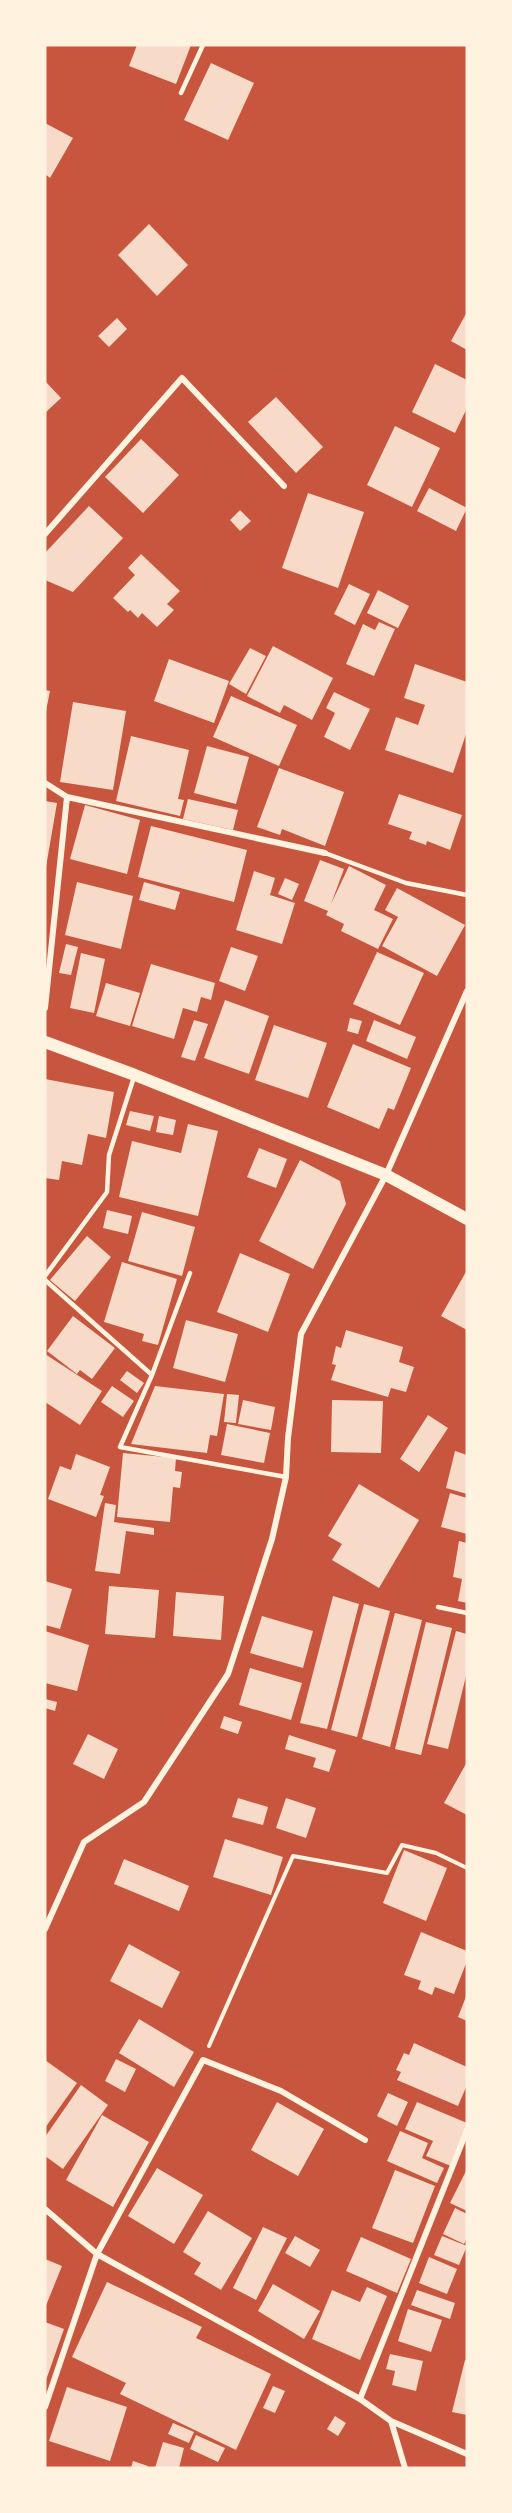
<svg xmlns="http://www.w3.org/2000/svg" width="512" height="2513" viewBox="0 0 512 2513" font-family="'Varela Round',sans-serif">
<rect width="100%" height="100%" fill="#c8553d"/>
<path fill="#f7dbc8" d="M137,45H191L176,84L129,66Z
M211,63L254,83L228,140L184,120Z
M45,123L73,138L50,178L45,174Z
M149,224L188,265L157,296L118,255Z
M467,312V350L451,341Z
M117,318L127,329L109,347L98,336Z
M435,364L467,380V408L455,433L412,412Z
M45,381L61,398L45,413Z
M276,397L323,447L296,473L248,422Z
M395,426L440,448L412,507L367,485Z
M141,439L179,475L143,513L105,477Z
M429,488L467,508L456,531L417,511Z
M308,493L364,512L338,588L282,568Z
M89,506L123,538L73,592L45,580V553Z
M240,510L251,521L240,531L230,520Z
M141,554L180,591L167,604L174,610L157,627L142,613L138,618L130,610L128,612L113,598L135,575L128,568Z
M349,584L370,594L355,625L334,614Z
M378,590L409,606L398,628L367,613Z
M379,622L395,629L374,676L346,664L363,624L375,630Z
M273,646L333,678L312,720L284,705L280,713L247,696Z
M250,648L266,656L246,694L229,684Z
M169,659L229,681L214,723L154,701Z
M415,664L467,682V731L453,773L385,750L396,717L418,725L425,705L404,698Z
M45,690L50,691L46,711H45Z
M334,692L370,709L350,750L324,737L335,713L326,708Z
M231,696L297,725L279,766L213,737Z
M73,702L126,711L113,790L60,782Z
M131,736L189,750L178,799L184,800L180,816L116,801Z
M207,746L249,757L236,804L194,793Z
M279,768L344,792L325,846L282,829L280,835L257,827Z
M399,794L462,815L450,850L427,841L426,845L409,839L412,832L388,824Z
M188,799L238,810L233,830L183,819Z
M45,801L57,803L46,867L45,866Z
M85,805L140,820L127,874L70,859Z
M151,826L247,850L234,902L138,877Z
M320,860L344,869L331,904L349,866L386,885L374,910L393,919L378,949L341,931L344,924L326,915L328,911L304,901Z
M254,871L275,878L270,895L295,903L282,944L236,930Z
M285,878L299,884L292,900L278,894Z
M77,882L133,896L121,949L65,935Z
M144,882L180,892L175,910L139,900Z
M397,888L465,925L437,976L382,946L398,917L385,910Z
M66,944L78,947L71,975L59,973Z
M231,947L258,956L245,991L219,981Z
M377,952L424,973L400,1025L353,1004Z
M81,953L105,959L94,1013L70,1008Z
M151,964L215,983L211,1000L201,997L197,1012L183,1008L174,1039L132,1026Z
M106,983L140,993L130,1026L96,1016Z
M225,1000L269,1016L249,1074L204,1058Z
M350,1018L362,1021L358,1034L347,1031Z
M194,1020L208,1024L195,1061L181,1057Z
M374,1020L416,1037L407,1059L366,1041Z
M274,1025L327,1043L308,1098L255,1080Z
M353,1044L411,1068L394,1110L388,1108L379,1129L327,1107Z
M45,1079L114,1092L106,1138L88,1134L82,1165L62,1161L59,1180L45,1178Z
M130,1111L154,1116L150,1131L126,1125Z
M159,1116L176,1120L173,1135L156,1132Z
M188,1124L218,1131L198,1216L119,1197L132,1141L181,1153Z
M259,1148L287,1159L276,1188L247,1177Z
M300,1160L340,1181L346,1204L313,1269L259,1241Z
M107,1210L132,1216L128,1234L103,1228Z
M142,1212L195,1227L182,1276L128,1261Z
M87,1236L111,1257L75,1301L50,1280Z
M240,1253L290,1274L268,1332L217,1312Z
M122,1262L177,1279L158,1345L142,1341L144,1334L104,1322Z
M467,1270V1330L441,1316Z
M73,1316L115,1348L92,1379L80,1370L77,1374L47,1351Z
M186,1320L238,1334L225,1382L173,1368Z
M346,1330L403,1347L399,1362L414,1367L406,1392L391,1388L388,1397L331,1380L336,1365L332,1364L336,1346L341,1348Z
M45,1354L102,1391L80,1425L45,1402Z
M127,1371L144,1383L137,1393L120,1380Z
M112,1386L134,1401L123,1417L101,1402Z
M155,1386L224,1394L217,1436L210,1435L207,1453L131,1444Z
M227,1394L239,1395L236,1423L224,1422Z
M243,1400L275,1407L271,1430L238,1424Z
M332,1400L383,1401L381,1453L331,1452Z
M428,1415L448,1428L419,1472L400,1459Z
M227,1424L270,1433L264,1463L221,1455Z
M455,1451L467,1455V1494L446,1488Z
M123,1453L176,1458L175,1471L182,1472L180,1488L173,1487L170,1522L117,1517Z
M76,1454L110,1467L100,1495L104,1496L96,1517L48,1499L60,1466L71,1470Z
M359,1484L419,1520L379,1588L332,1560L342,1544L328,1536Z
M450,1493L467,1498V1534L441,1527Z
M105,1503L116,1505L114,1522L154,1528V1535L126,1531L120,1574L95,1571Z
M459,1541L467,1543V1603L458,1601L462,1579L453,1577Z
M45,1581L72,1589L60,1629L45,1625Z
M109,1586L159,1590L155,1638L105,1634Z
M176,1592L224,1596L221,1640L173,1636Z
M333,1596L359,1604L327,1729L300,1723Z
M364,1604L390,1611L357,1737L331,1730Z
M395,1613L422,1620L390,1747L362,1739Z
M262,1616L313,1631L303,1668L250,1653Z
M426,1622L452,1628L421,1755L395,1749Z
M45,1631L89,1645L77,1691L45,1683Z
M456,1631L467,1634V1672L448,1749L427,1744Z
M250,1668L302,1683L291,1720L239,1705Z
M45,1699L57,1702L55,1711L45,1708Z
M224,1716L242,1722L238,1734L220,1728Z
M88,1734L118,1749L104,1779L73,1764Z
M289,1735L336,1750L329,1772L313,1767L316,1758L285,1749Z
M467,1762V1815L444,1803Z
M238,1798L268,1807L263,1825L232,1817Z
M286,1798L316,1808L306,1838L276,1828Z
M225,1839L283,1857L271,1895L213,1877Z
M404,1850L447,1868L426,1921L383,1903Z
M124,1859L189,1886L179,1911L114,1884Z
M421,1932L467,1951V1961L454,1994L435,1987L432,1995L418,1989L421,1981L404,1975Z
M129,1944L180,1972L162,2008L110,1981Z
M467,1994V2021L458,2017Z
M139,2019L194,2052L174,2087L119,2053Z
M414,2043L467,2067V2085L458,2106L397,2080L401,2072L396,2070L404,2053L409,2055Z
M116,2059L136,2069L125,2092L105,2081Z
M45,2060L77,2083L45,2128Z
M81,2085L108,2105L63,2169L45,2156V2137Z
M388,2093L408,2102L397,2126L377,2116Z
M277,2102L324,2129L298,2176L251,2150Z
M417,2102L467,2123V2129L451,2166L426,2156L433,2141L405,2129Z
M102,2115L149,2142L113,2207L66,2180Z
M400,2131L428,2143L422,2158L444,2168L437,2183L387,2161Z
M157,2168L203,2195L174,2244L128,2216Z
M467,2169V2211L450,2203Z
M395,2170L435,2186L413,2243L372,2228Z
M455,2208L467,2214V2238L464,2244L443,2234Z
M208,2211L252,2238L221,2290L194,2274L201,2263L183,2252Z
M263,2227L287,2238L256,2300L233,2288Z
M295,2236L320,2250L310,2267L285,2253Z
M442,2236L467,2246L459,2265L434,2255Z
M361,2237L411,2259L397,2293L346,2271Z
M429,2257L457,2269L447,2294L419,2283Z
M45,2259L62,2266L45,2308Z
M107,2282L202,2327L196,2338L271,2374L236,2450L120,2394L126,2383L72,2357Z
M273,2284L320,2311L304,2339L258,2311Z
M367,2287L387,2296L360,2360L312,2339L332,2290L360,2302Z
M417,2290L455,2303L450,2319L411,2305Z
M408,2309L442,2320L431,2352L398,2341Z
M45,2322L64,2329L45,2383Z
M390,2354L423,2361L416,2391L392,2385L395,2371L386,2369Z
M465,2360H467V2415L452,2412Z
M273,2386L285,2391L275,2413L263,2408Z
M67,2387L127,2407L110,2461L49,2441Z
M335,2416L346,2423L338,2436L327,2429Z
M173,2423L194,2432L189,2443L168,2434Z
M196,2435L225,2448L218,2462L190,2449Z
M163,2442L184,2448L179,2468H155Z
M133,2461L148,2466L147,2468H131Z"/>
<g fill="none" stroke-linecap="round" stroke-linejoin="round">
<path stroke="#fff3e0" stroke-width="4" d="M209,2046L293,1856L387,1873L402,1845L436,1853L467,1868"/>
<path stroke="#fff3e0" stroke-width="4.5" d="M181,93L203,45
M325,853L406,883L467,895
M45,1276L107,1192L109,1155L134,1077
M45,1280L152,1375L120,1447L286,1477
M152,1375L190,1273
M438,1607L467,1613"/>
<path stroke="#fff3e0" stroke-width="6" d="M45,534L182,378L284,486
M45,783L67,797L325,853
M45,1008L67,797
M45,1929L84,1842L144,1802L228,1674L272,1539L286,1477L288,1438L301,1334L386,1175L467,991
M45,2209L97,2254L360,2399L391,2421L467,2454
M360,2399L467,2130
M45,2407L97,2254L203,2060L281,2091L365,2140
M391,2421L405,2468"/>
<path stroke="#fff3e0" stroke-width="12" d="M45,1042L135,1075L386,1175L467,1219"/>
</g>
<rect width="512" height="2513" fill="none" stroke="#fff3e0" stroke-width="93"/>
</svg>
